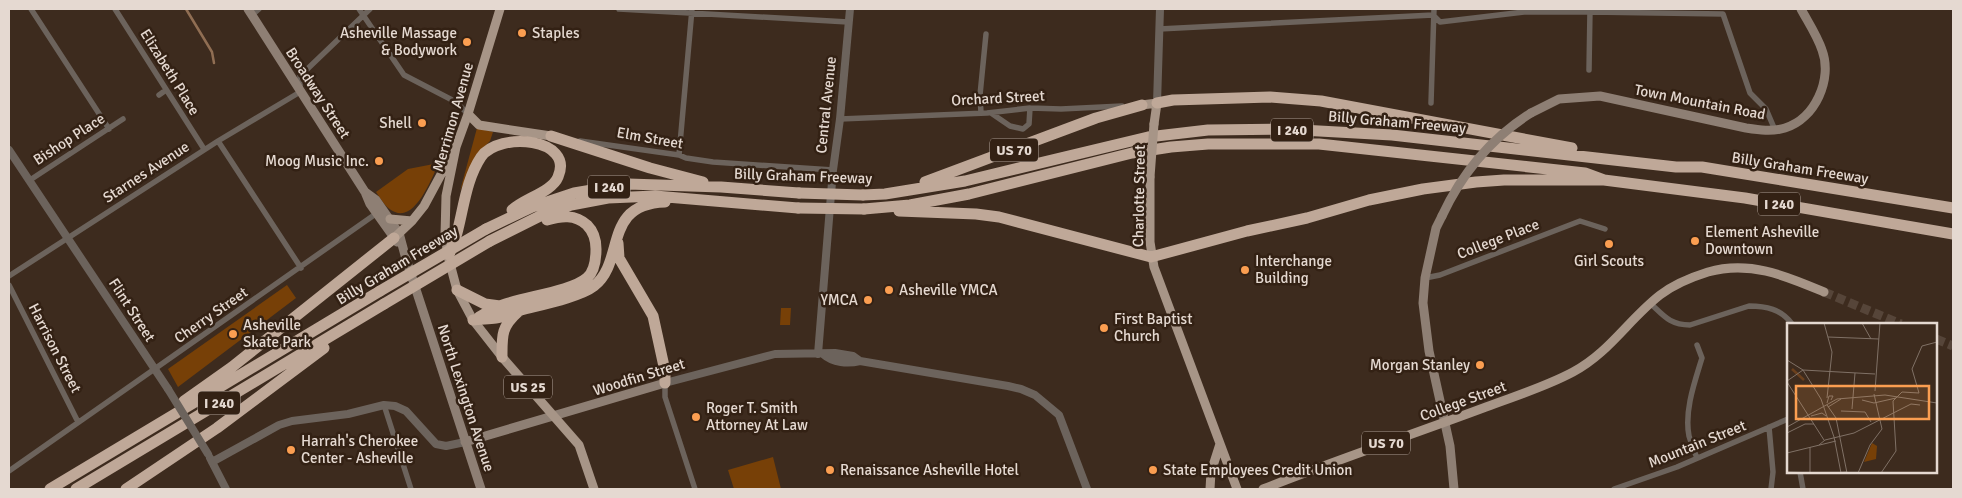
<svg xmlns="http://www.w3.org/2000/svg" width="1962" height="498" viewBox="0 0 1962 498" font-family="Signika,sans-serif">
<rect width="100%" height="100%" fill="#3d2b1e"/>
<path fill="#774007" d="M477,128L493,132L490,141L476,155L460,191Z
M439,163C432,177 416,221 395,212C386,209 381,199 376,192L408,169Z
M287,285L296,298L178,387L168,369Z
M781,308H791L790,325H780Z
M773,457L781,489H734L728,470Z"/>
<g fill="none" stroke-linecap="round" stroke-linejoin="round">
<path stroke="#906e53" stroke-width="2.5" d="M186,9L212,52L214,63"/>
<path stroke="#564539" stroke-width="9" stroke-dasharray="9 4.5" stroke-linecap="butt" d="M1824,292L1901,324
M1936,339L1953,346"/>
<path stroke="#6c635c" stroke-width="5.5" d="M31,9L109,129
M115,9L204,149
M359,9L404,75L456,102L468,114
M619,9L848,22
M252,15L259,9
M1159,29L1433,15L1440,22L1524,12H1590L1723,14L1750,93L1766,109L1775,130
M1589,70L1590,10
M159,95L166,90
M1431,103L1434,9
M981,113L980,95L986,34
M991,113L1010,126L1023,129L1029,124L1030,108
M840,119L987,113L1030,108L1061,109L1122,106
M218,141L301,268
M580,141L679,155L686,158L713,162L833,170
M679,155L692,9
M30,180L123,119
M9,276L218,141L300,92V76L370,9
M1425,278L1440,275L1580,221L1605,229
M9,285L78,422
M1650,303C1664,316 1670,325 1690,325L1749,306C1766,306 1781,309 1792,324
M1697,345L1702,358C1695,381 1684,411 1689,436C1691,443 1694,451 1697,458
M665,383V397L695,489
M384,405L411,489
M1769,427L1773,472L1771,489
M9,471L377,213
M1800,472L1803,489
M1614,489L1677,467L1788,419"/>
<path stroke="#6c635c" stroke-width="8" d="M1157,103L1160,9
M9,150L168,389
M818,354L833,170L840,119L850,9
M823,354C833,363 848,364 860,361L1008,386L1021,389L1035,395L1059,415L1087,489
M665,383L775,354L835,353L853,356L860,361
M210,458L226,489
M212,462L279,425L292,421L348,414L384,405L395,406L406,411L436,444L446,446L465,442"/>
<path stroke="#8e7f74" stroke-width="9" d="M248,9L365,192L370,204L397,242
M1531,113L1559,99L1600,96L1746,128C1759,130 1772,132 1785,128C1815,119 1833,79 1822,50C1817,35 1808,22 1801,9
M365,192L376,200L399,233L406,259L481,489
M1442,216L1436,228L1425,278L1423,303L1429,351L1450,446L1454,489
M465,442L665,383"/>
<path stroke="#a79587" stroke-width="9" d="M500,9L468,114L456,147L446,196L445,235L448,256L457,290L473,320L502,357L579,445L594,489
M1142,105L1157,103L1154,124
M468,114L479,125L551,136
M1150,177V242L1154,267L1237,489
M390,219L412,221
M394,238L412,221L424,206L452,154
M1210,489L1211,472L1220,444
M1263,489C1336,460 1411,435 1486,407C1515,396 1545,387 1573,372C1609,353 1629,319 1660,295C1673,285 1692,277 1708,272C1750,260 1786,276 1824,292"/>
<path stroke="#bfa898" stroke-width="11" d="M1157,103L1173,100L1270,97L1321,101L1572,148
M551,136L650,168L703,182
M925,182L1096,118L1142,105
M863,195L885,194L965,181L1148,137L1208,130L1283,129L1392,135L1676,167H1702L1953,208
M864,209L910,205L969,194L1132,153L1171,147L1208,144H1319L1585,173L1604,180L1745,198L1953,234
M899,211L976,214L999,217L1151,257L1247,231L1307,218L1369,200L1423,189L1476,182L1504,180H1601
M486,229L532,207L574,193L628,184L721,187L799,193
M490,241L540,216L571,205L608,198L655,196L798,208
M618,243L619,258L653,316L665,371V383
M449,255C452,246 456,238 458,229C464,205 467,178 481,157C499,131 575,138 558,177C552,192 523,199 512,210
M457,290L485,304L500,306
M479,317C486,313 492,309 500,306C522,297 571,292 587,278C595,271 596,258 596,249C596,240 593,231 587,225C575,214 561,216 547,220
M473,320C480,319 488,319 496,318C504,317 513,313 521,310C540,305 580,297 594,286C626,261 602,204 665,202
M502,357C502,336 501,327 518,312
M184,401L232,367L394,238
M50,489L380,291
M76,489L384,304
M126,489L217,428L324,348"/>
<path stroke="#6c635c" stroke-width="8" d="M168,389L208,454"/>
<path stroke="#8e7f74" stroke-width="9" d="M1442,216C1462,173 1491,138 1531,113"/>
<path stroke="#a79587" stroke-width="9" d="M1150,177L1154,124"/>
<path stroke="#bfa898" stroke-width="11" d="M799,193L863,195
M798,208L864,209
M380,291L486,229
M384,304L490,241"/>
</g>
<g fill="#fb9e51" stroke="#332114" stroke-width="2">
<circle cx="522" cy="33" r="5"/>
<circle cx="467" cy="42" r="5"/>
<circle cx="422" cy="123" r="5"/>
<circle cx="379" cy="161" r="5"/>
<circle cx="1695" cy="241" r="5"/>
<circle cx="1609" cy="244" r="5"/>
<circle cx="1245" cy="270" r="5"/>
<circle cx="889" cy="290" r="5"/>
<circle cx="868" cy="300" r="5"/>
<circle cx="1104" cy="328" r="5"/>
<circle cx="233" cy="334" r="5"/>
<circle cx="1480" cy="365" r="5"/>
<circle cx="696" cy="417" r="5"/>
<circle cx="291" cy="450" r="5"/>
<circle cx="830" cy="470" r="5"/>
<circle cx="1153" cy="470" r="5"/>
</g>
<g text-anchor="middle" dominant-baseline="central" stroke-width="5" stroke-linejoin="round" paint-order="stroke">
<g fill="#332114" stroke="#b0a298" stroke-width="1">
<rect x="1271" y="118.5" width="42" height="23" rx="4"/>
<rect x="990" y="138.5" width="48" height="23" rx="4"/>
<rect x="588" y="175.5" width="42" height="23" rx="4"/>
<rect x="1758" y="192.5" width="42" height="23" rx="4"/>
<rect x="504" y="375.5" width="48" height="23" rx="4"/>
<rect x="198" y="391.5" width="42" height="23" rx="4"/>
<rect x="1362" y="431.5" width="48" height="23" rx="4"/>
</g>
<g font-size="14" font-weight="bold" fill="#e5d9d1">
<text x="1292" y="130">I 240</text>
<text x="1014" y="150">US 70</text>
<text x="609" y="187">I 240</text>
<text x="1779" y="204">I 240</text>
<text x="528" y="387">US 25</text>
<text x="219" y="403">I 240</text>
<text x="1386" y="443">US 70</text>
</g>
<g font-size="15" fill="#e5d9d1" stroke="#332114" text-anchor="start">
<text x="457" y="33" text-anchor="end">Asheville Massage<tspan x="457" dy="17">&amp; Bodywork</tspan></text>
<text x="532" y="33">Staples</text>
<text x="412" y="123" text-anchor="end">Shell</text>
<text x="369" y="161" text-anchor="end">Moog Music Inc.</text>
<text x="1705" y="232">Element Asheville<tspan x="1705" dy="17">Downtown</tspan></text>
<text x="1255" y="261">Interchange<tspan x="1255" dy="17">Building</tspan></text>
<text x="1609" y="261" text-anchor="middle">Girl Scouts</text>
<text x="899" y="290">Asheville YMCA</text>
<text x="858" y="300" text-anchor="end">YMCA</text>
<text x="1114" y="319">First Baptist<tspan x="1114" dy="17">Church</tspan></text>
<text x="243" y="325">Asheville<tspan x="243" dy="17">Skate Park</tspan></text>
<text x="1470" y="365" text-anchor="end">Morgan Stanley</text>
<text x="706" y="408">Roger T. Smith<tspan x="706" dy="17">Attorney At Law</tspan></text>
<text x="301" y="441">Harrah's Cherokee<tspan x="301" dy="17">Center - Asheville</tspan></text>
<text x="840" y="470">Renaissance Asheville Hotel</text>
<text x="1163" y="470">State Employees Credit Union</text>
</g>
<g font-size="15" fill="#e5d9d1" stroke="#332114">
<text transform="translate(170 72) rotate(58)">Elizabeth Place</text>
<text transform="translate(318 93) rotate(57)">Broadway Street</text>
<text transform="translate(998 98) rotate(-3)">Orchard Street</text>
<text transform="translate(1700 102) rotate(11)">Town Mountain Road</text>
<text transform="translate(826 105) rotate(-84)">Central Avenue</text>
<text transform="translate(453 117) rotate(-74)">Merrimon Avenue</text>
<text transform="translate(1397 122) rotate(5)">Billy Graham Freeway</text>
<text transform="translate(650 138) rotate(10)">Elm Street</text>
<text transform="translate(69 139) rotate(-33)">Bishop Place</text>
<text transform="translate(1800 168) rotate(9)">Billy Graham Freeway</text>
<text transform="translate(146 172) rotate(-33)">Starnes Avenue</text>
<text transform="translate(803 176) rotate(2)">Billy Graham Freeway</text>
<text transform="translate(1139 196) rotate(-89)">Charlotte Street</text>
<text transform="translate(1498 239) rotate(-21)">College Place</text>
<text transform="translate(397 265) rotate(-31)">Billy Graham Freeway</text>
<text transform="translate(132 310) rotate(57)">Flint Street</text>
<text transform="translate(211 315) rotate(-35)">Cherry Street</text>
<text transform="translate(55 348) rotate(63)">Harrison Street</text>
<text transform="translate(639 377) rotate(-17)">Woodfin Street</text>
<text transform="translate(466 398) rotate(72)">North Lexington Avenue</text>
<text transform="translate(1463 401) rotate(-20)">College Street</text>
<text transform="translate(1697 444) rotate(-22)">Mountain Street</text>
</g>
</g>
<g transform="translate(1787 323)">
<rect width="150" height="150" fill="#3d2b1e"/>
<path d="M85,120L90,123L89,136L77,139Z" fill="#774007"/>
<path fill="none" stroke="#6b401d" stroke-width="2.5" d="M5,46L17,57"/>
<path fill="none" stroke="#807166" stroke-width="1" d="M37,0L45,29L40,75M75,0L84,16M41,14L92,16M0,37L16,47L34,76M0,58L16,47L88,51M0,59L37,117M88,68L93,0M34,76L47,114L54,150M75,77L87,80L109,75M40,80L42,73H46L44,77M40,82L49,95L60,150M41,84L54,76M65,86L68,50M54,88L78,89L84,99M24,93L35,90L39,93M0,104L50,76L98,72L150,80M0,110L18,101H27M32,122L38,117L67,110L124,81L133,82M0,130L49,118M0,149L30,150M23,150V124M45,150L60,149M71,150L83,122L95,106L87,71M94,150L109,128L106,78L115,69L132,70L125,46L135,23L150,19"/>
<path fill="#fb9e51" fill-opacity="0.15" stroke="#fb9e51" stroke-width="2.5" d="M9,63H142V96H9Z"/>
<rect width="150" height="150" fill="none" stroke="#e5d9d1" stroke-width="2.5"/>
</g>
<rect width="1962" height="498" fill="none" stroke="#e5d9d1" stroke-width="20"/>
</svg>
